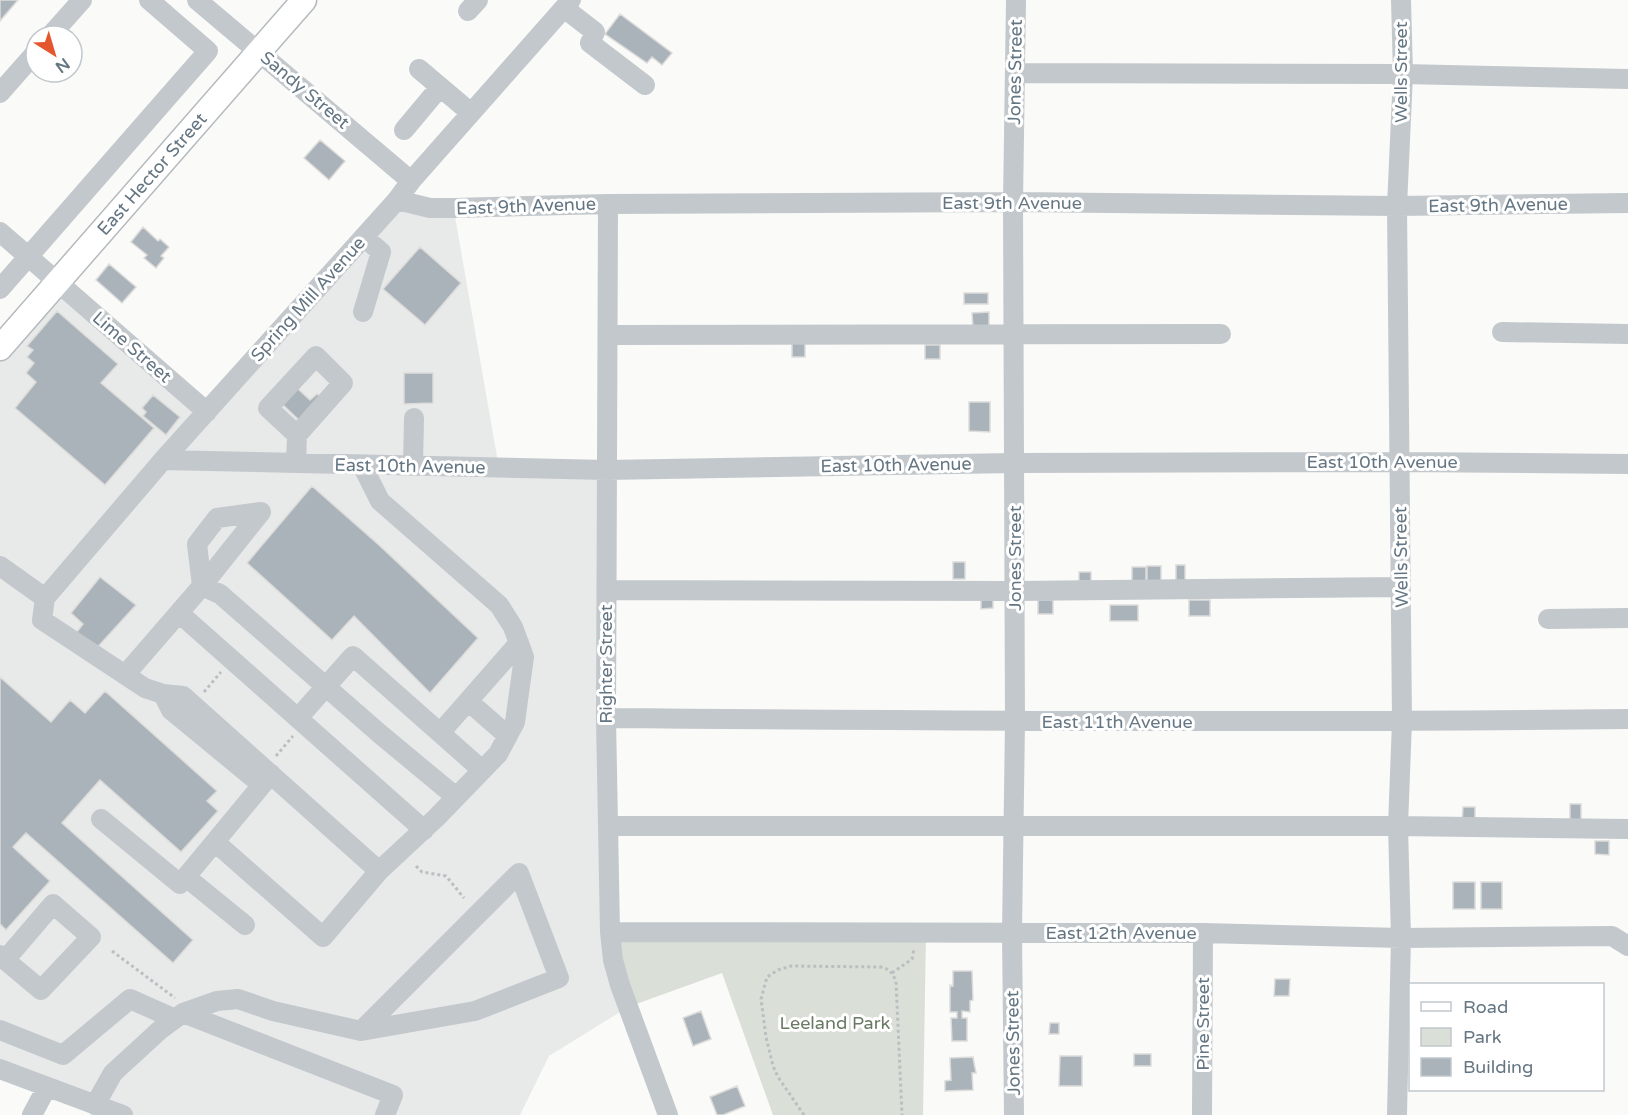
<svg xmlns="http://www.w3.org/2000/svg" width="1628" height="1115" viewBox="0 0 1628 1115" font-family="'Varela Round',sans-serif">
<rect width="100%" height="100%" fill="#fafaf8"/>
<path fill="#e8e9e9" d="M453,205L499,468L607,470L610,932L628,1007L549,1056L520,1115H123L0,1070V348L57,283L207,412L390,206Z"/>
<path fill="#dadfd7" d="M610,932H926L923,1115H773L722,973L628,1007Z"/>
<path fill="#aab3b9" stroke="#dcdcda" stroke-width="1.5" d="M0,0H18L0,21Z
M620,14L672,53L662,65L652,57L647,63L605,34Z
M320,140L345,161L329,180L304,158Z
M143,227L158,241L160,239L169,247L161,256L164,258L156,268L144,258L147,255L131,242Z
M420,247L461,283L425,325L383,289Z
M109,264L136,287L122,303L96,280Z
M964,293H988V304H964Z
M57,311L118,364L101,383L154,428L105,485L15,408L36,382L26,373L34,363L27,357L33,350L27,346Z
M989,312V327L973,328L972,313Z
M792,343H805V357H792Z
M925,345H940V359H925Z
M404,373H433V403L404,404Z
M297,388L310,400L317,394L321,397L301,422L282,404Z
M153,395L180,417L166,435L143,416L146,412L142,408Z
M969,402H990V432L969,431Z
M312,486L379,545L478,638L430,693L354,616L332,640L247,563Z
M953,562H965V579H953Z
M1176,565H1185V582H1176Z
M1147,566H1161V582H1147Z
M1132,567H1146V582H1132Z
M1079,572H1091V581H1079Z
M100,577L136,605L94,651L73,637L83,624L71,613Z
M981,600H993V608L981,609Z
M1038,600H1053V614H1038Z
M1189,600H1210V616H1189Z
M1110,605H1138V621H1110Z
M0,677L51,722L70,700L85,713L105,691L217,791L207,801L218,811L181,852L100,780L62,823L193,940L173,963L26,833L13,847L50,881L6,930L0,924Z
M1570,804H1581V821H1570Z
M1463,807H1475V825L1462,824Z
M1595,841H1609V855L1595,854Z
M1453,882H1475V909H1453Z
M1481,882H1502V909H1481Z
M953,971H972L973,1000L970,1001V1012L962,1011V1018H967V1041H952L951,1018H957V1012H950V985L953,986Z
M1275,979H1290L1289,996H1274Z
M701,1011L711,1039L693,1046L683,1018Z
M1050,1023H1059V1034H1049Z
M1134,1054H1151V1066H1134Z
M1060,1056H1082V1086H1059Z
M973,1057L976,1073H972L973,1090L945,1091V1081L951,1080L950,1058Z
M737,1086L745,1106L723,1115H717L710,1097Z"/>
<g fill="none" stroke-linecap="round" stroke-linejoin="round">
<defs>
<g id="major">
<path id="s1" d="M0,348L304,0"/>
</g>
</defs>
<use href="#major" stroke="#b5babe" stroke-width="27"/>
<path stroke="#bbbfc2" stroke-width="3" stroke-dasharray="3 3" stroke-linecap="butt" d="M204,692L221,672
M276,756L293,736
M416,866L422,872L446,876L464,898
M112,951L175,998
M892,973L912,959L914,949
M804,1115L778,1077L773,1066L766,1037L761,999L767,977L778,970L791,966L881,967C890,969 892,973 896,981L902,1115"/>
<path stroke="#c3c8cc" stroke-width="20" d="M197,0L411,181
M564,8L595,32L590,43L645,85
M468,11L478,0
M50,36L82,0
M419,69L471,113
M1015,73L1403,74L1628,79
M0,93L36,52
M404,130L440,87
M397,200L430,208H453L608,204L1013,202L1397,206L1628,203
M608,204L606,718L610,932L613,960L620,985L668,1115
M0,232L207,412
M0,289L208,51L149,0
M363,312L381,252L364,237
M1502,332L1628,334
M608,335L1221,334
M163,460L607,470L1015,463L1400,462L1628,464
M296,463L297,435L268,408L316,356L343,383L297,435
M362,465L380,501L499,605L513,627L524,657L515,722L498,754L436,818L379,871
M413,466L414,418
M261,512L202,586L197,544L217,518Z
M0,566L45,598
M607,590L1015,591L1401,587
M45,598L163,460L397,200L411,181L571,0
M45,598L42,620L145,688L163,694L183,696L379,871L323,937L215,842
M179,613L424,830
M1548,619L1628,618
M125,675L202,586L220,594L380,734L456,797
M163,694L171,710L262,785
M468,701L508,736
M298,718L353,656L482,770
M606,718C947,721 1287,723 1628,719
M440,733L519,643
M101,819L180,884L271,774
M608,826H1398L1628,829
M186,877L245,925
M610,932L1203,933L1401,938L1612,936L1628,946
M0,955L5,960L41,990L91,937L53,904L5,960
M183,1013L393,1095L385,1115
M0,1030L63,1055L130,999L175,1019
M0,1069L123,1115
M95,1105L113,1073L161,1029L183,1013L217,1001L238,999L273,1011L361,1031L475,1011L559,978L519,873L361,1031
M32,1115L47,1087
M1014,1115L1012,933L1015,722L1013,202L1016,0
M1202,1115L1203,933
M1397,1115L1401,938L1398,826L1402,721L1397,206L1403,74L1401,0"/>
<use href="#major" stroke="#fff" stroke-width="24"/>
</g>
<g text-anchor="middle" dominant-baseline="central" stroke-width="6" stroke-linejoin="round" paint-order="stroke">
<g font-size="18" fill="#657683" stroke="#fff">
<text transform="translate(1015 72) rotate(-89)">Jones Street</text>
<text transform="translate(1401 72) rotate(-90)">Wells Street</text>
<text transform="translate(305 90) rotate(40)">Sandy Street</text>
<text stroke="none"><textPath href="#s1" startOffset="231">East Hector Street</textPath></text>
<text x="1012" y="203">East 9th Avenue</text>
<text transform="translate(1498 205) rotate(-1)">East 9th Avenue</text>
<text transform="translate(526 206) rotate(-2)">East 9th Avenue</text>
<text transform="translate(308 299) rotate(-48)">Spring Mill Avenue</text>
<text transform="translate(132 347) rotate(41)">Lime Street</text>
<text x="1382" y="462">East 10th Avenue</text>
<text transform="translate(896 465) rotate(-1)">East 10th Avenue</text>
<text transform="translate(410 466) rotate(1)">East 10th Avenue</text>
<text transform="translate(1401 557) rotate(-91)">Wells Street</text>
<text transform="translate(1015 558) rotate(-90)">Jones Street</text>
<text transform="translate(606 664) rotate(-90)">Righter Street</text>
<text x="1117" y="722">East 11th Avenue</text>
<text x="1121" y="933">East 12th Avenue</text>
<text transform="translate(1203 1024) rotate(-90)">Pine Street</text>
<text transform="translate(1013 1043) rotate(-91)">Jones Street</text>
</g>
<g font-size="18" fill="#687a64" stroke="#fff">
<text x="835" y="1023">Leeland Park</text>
</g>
</g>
<rect x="1409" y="983" width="195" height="108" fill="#ffffff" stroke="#c1c8cd" stroke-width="1.5"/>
<rect x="1421" y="1002" width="30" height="9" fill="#ffffff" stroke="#c1c8cd" stroke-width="1.5"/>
<text x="1463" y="1013" font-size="18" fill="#657683">Road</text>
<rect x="1421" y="1028" width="30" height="18" fill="#dadfd7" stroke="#c1c8cd" stroke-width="1.5"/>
<text x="1463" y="1043" font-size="18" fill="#657683">Park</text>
<rect x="1421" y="1058" width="30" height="18" fill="#aab3b9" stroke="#c1c8cd" stroke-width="1.5"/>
<text x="1463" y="1073" font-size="18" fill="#657683">Building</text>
<g transform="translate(54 54) rotate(143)"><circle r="28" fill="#ffffff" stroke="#c1c8cd" stroke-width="1.5"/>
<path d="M0-4.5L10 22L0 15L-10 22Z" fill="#e4572e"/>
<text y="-9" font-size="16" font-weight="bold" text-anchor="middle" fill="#657683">N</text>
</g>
</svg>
